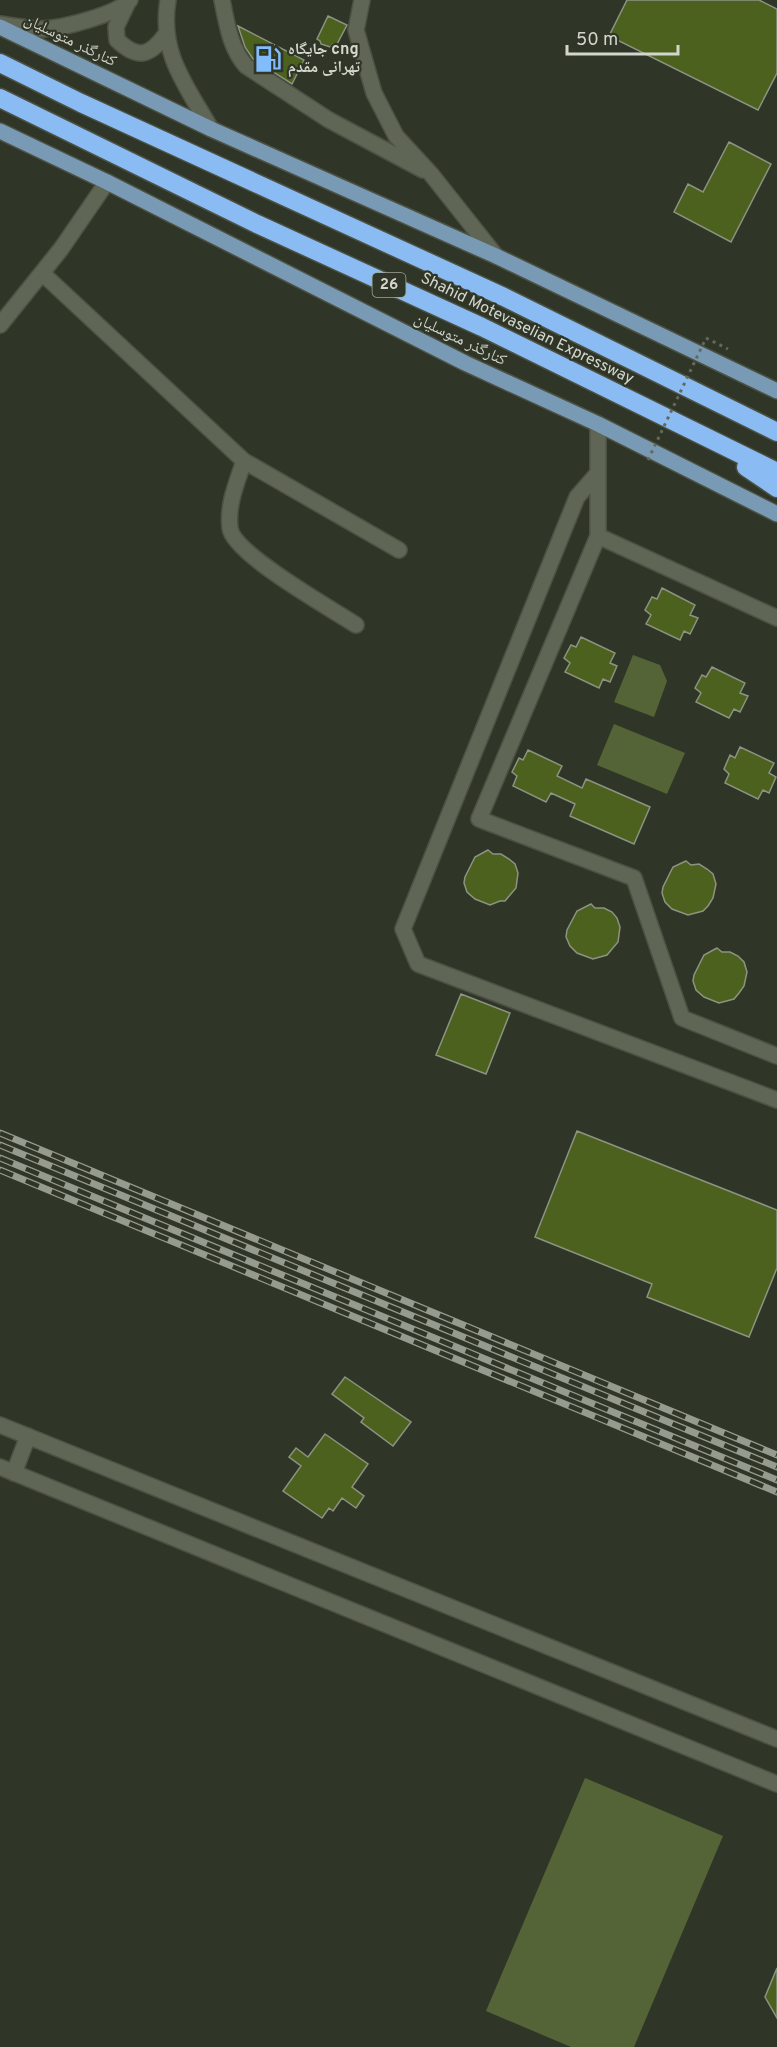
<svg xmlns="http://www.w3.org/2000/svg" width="777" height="2047" viewBox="0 0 777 2047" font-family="Overpass,'Noto Naskh Arabic',sans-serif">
<rect width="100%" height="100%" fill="#303627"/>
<path fill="#546437" d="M633,655L660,665L667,681L654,717L614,702Z
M614,724L685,753L667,794L597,765Z
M585,1778L723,1836L634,2047H571L486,2011Z"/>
<path fill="#4d611f" stroke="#8c9382" stroke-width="1.5" d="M627,0H759L777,9V73L758,110L609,36Z
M328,16L347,25L336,46L333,44L330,47L321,44L320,41L317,39Z
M238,26L304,60L292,84L253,59L245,47Z
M729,142L771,164L731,242L674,212L688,184L703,192Z
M662,588L695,605L690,615L698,618L690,634L684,631L680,640L646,624L651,615L645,610L652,597L657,599Z
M581,637L615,653L610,663L617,666L610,682L603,679L599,688L565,672L570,663L564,658L571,645L576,647Z
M712,667L745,683L740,693L748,696L740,712L734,709L729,718L696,702L701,693L695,688L702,675L706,677Z
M740,747L774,763L769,773L776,777L769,793L763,790L758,799L725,783L729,774L724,769L730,755L735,758Z
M528,750L562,766L557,776L582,788L586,779L650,807L634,844L570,816L575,804L551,793L546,802L513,786L517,776L512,772L519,758L523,760Z
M488,850L493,854H501L509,859L515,864L518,873L516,888L510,895L505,901H500L490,905L475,899L467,892L464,883L465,877L475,857Z
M686,861L691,865L699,864L707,869L713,874L716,884L713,898L708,906L703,911L688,915L672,909L665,902L662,893L663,887L673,867Z
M591,904L595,908H604L612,912L617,918L620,927L618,942L612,949L607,955L593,959L577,953L570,946L566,937L567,930L577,911Z
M717,948L722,952H730L738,956L744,962L747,972L744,986L739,993L734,999L719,1003L704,997L696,990L693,981L694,975L704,955Z
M461,994L510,1013L486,1074L436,1055Z
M577,1131L777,1210V1268L749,1337L647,1297L652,1284L535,1237Z
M345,1377L411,1422L393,1446L361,1422L364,1418L332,1394Z
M325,1434L368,1464L352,1487L364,1496L356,1508L342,1498L333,1511L329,1508L322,1518L283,1491L301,1466L289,1457L296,1448L308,1457Z
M777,1968V2018L765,1997Z"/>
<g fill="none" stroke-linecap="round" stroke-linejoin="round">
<defs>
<path id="minor" d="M168,0C159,53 186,85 211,129
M222,0C227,24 230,48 246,66L329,120L423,170
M362,0L356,30L374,93L396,136L431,174L496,256
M127,4L116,27L117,40C138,60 150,56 166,34
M0,24C12,26 25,28 37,29C58,30 116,15 130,0
M42,273L244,461L399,550
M0,325L61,249L107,182
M598,424V473L577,497L403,929L418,964L777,1100
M244,461C237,482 227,505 230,528C233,554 332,609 356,625
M598,473V536L479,819L634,878L682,1018L777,1056
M598,536L777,618
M0,1425L777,1739
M0,1467L777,1784
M14,1473L28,1436"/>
<path id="major" d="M0,27L211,129L496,256L777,391
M0,131L107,182L465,363L598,424L777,514"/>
<path id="highway" d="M0,63L81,103L504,297L777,432
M0,98L257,224L482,327L777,472
M746,467L777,488"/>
</defs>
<use href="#minor" stroke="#4c5144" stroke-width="18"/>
<use href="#major" stroke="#4c5144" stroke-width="18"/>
<use href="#highway" stroke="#4c5144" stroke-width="21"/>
<path stroke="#64695c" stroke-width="3" stroke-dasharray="3 4.5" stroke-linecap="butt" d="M706,338L728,349"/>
<use href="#minor" stroke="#606656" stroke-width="15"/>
<use href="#major" stroke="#799ab4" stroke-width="15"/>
<use href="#highway" stroke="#8abcf3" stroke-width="18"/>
<defs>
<path id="rail" d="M0,1133L777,1455
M0,1145L777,1467
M0,1158L777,1480
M0,1170L777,1492"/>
</defs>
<use href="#rail" stroke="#969b8f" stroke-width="7"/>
<use href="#rail" stroke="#303627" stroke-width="4.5" stroke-dasharray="14" stroke-linecap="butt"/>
<path stroke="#64695c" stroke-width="3" stroke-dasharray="3 4.5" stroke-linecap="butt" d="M648,460L706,338"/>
</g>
<defs>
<symbol id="fuel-bare" viewBox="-9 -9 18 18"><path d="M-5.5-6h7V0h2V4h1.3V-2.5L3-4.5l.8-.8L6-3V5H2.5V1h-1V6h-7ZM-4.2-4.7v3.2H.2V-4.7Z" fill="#83bcfb" stroke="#303627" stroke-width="2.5" paint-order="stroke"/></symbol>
</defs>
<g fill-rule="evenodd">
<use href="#fuel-bare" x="249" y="40" width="38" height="38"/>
</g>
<g text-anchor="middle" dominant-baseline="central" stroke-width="4.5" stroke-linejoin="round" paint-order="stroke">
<rect fill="#303627" stroke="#a1a69b" stroke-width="1.5" x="372.5" y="273" width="33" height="24" rx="4.5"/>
<g font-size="15" font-weight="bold" fill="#d2d6cd">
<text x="389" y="285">26</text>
</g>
<g font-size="16" fill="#d2d6cd" stroke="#303627">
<text transform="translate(70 41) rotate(26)">کنارگذر متوسلیان</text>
<text transform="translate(527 329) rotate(26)">Shahid Motevaselian Expressway</text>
<text transform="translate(460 340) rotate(26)">کنارگذر متوسلیان</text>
</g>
<g font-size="16" font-weight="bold" fill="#d2d6cd" stroke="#303627" text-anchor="start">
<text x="288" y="50">جایگاه cng<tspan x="288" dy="18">تهرانی مقدم</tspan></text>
</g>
</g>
<path d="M567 45v9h111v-9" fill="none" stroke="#d2d6cd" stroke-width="3"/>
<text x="576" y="45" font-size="18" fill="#d2d6cd" stroke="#303627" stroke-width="4.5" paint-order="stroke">50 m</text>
</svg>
